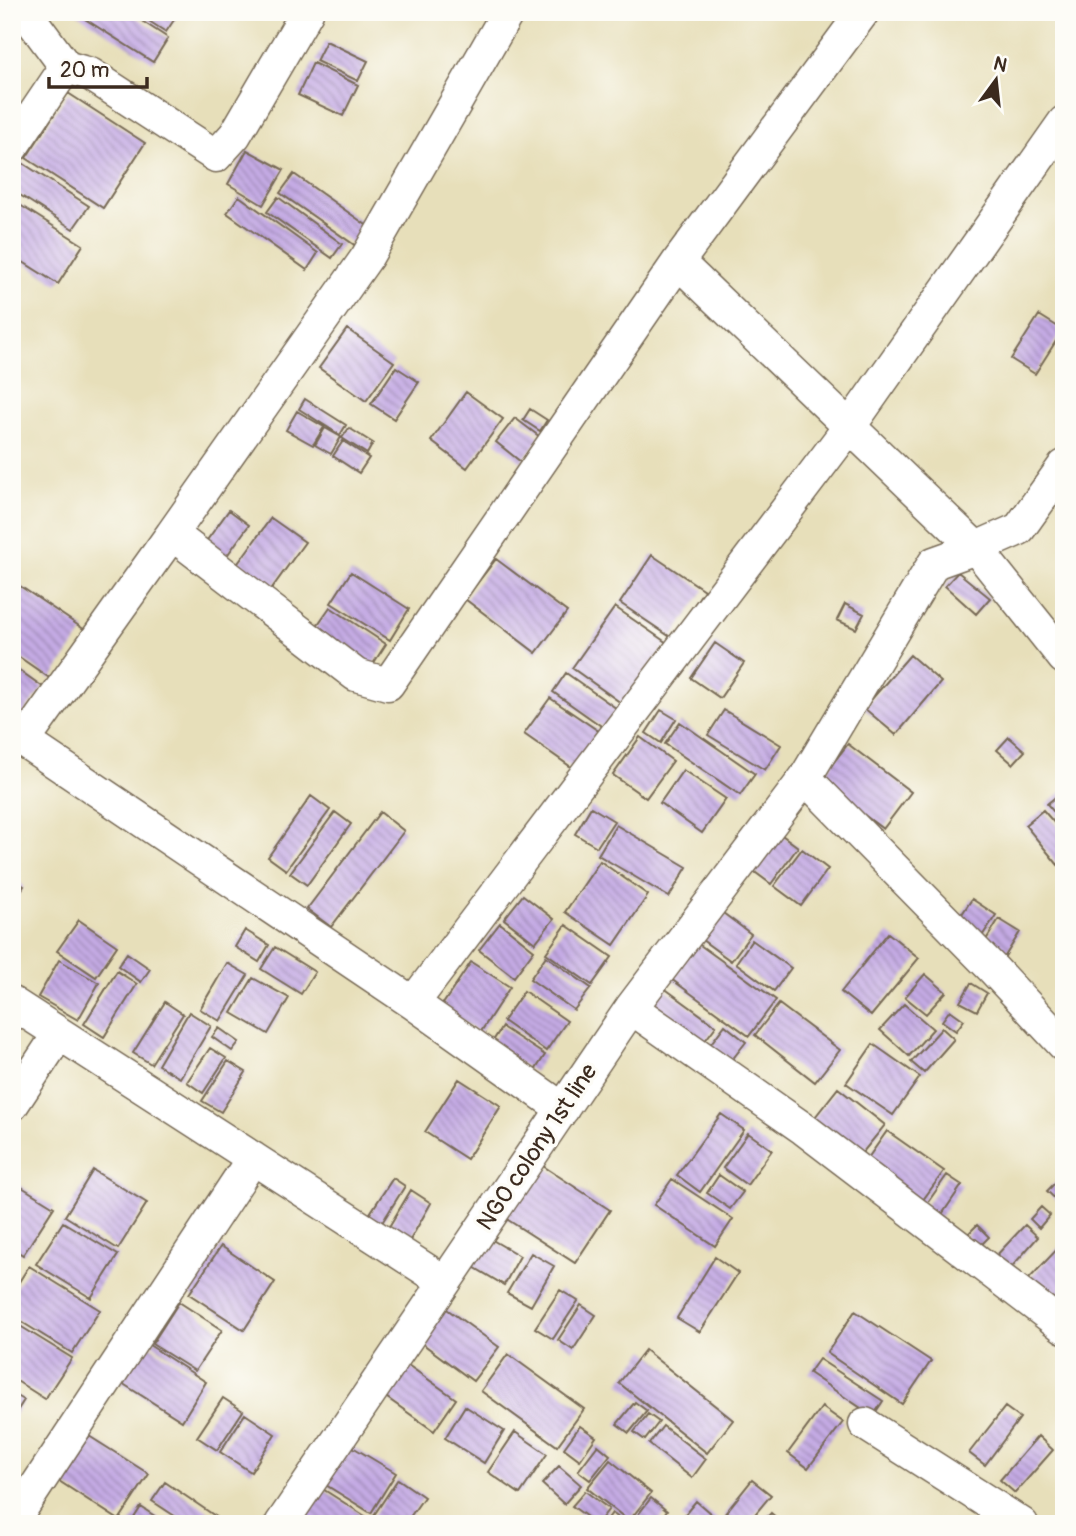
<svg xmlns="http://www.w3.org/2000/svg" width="1076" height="1536" viewBox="0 0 1076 1536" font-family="Pangolin,sans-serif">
<defs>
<pattern id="building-back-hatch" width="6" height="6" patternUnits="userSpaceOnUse" patternTransform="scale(1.75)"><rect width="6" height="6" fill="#c4aae4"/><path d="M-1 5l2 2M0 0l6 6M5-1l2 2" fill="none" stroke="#a08bb8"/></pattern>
</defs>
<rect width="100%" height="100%" fill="#fdfcf7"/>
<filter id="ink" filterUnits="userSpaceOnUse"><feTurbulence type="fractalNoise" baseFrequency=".0143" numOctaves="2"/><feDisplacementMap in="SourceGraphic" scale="14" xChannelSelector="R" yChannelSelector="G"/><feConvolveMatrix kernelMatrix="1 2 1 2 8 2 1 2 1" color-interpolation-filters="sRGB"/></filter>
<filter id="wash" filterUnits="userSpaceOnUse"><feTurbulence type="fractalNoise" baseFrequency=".00686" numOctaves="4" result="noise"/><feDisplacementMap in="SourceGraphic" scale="28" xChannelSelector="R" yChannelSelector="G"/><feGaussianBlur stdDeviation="1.57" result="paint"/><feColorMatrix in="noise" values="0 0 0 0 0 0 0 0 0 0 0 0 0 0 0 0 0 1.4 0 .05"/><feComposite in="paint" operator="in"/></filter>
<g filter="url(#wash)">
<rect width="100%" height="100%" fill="#e7dfba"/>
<g id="blocks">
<path fill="url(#building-back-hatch)" d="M74,12H128L168,38L153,62Z
M135,12H176L178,14L166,32Z
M326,41L368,61L358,81L316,61Z
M313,63L358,85L343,116L298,95Z
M68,93L145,143L103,208L26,158Z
M247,150L284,170L263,205L228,184Z
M21,162L89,206L73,229L12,190V175Z
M294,174L369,227L356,246L280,193Z
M239,196L318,253L307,270L227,213Z
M278,197L342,244L332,258L267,212Z
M12,200L83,245L58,284L12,255Z
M1039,315L1063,330L1035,374L1011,359Z
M347,329L394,362L366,401L319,368Z
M396,367L419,382L394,419L371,404Z
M466,392L503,419L467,468L431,441Z
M305,399L346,425L340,435L299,409Z
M530,409L547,420L540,431L523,420Z
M297,411L324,427L313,445L286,430Z
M515,418L540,437L521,462L496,442Z
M325,428L341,437L331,454L315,445Z
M349,428L373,443L367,454L342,438Z
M343,441L369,458L359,473L333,456Z
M229,510L249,525L226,557L205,543Z
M271,518L305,542L267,595L233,570Z
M652,555L704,590L672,638L620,603Z
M496,559L567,612L536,653L465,599Z
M351,572L409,609L390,640L331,603Z
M958,572L990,598L976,614L945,586Z
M14,582L85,630L51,679L12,652V585Z
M845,604L864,614L856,629L837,620Z
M330,607L386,644L371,667L314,630Z
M615,607L667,643L624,705L572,668Z
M715,643L744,663L720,698L691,678Z
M910,655L941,682L896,735L864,708Z
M12,665L43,687L16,724L12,722Z
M566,673L620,711L607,730L553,692Z
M550,698L600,732L574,769L524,734Z
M661,710L676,719L661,743L646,733Z
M724,710L781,745L765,770L708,735Z
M680,722L755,774L740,795L665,744Z
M640,737L673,761L646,798L613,775Z
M1009,737L1025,751L1013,764L997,750Z
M848,744L911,792L883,829L819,781Z
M683,770L726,799L702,833L660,803Z
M1064,790V824L1047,804Z
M311,796L330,810L286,870L268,857Z
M591,807L614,821L597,847L575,834Z
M1043,810L1064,834V860L1058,865L1025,825Z
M335,812L351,824L307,885L290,873Z
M380,812L404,831L331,927L307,909Z
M616,825L687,867L669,897L598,855Z
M771,827L798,847L771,884L744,864Z
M802,849L828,869L801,906L774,886Z
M600,861L648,895L614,945L565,912Z
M12,878L24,886L12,904Z
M523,895L554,919L535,943L504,919Z
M972,899L996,915L974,948L950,932Z
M715,907L751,934L731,961L694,934Z
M999,919L1020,932L1002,961L981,948Z
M79,920L117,946L96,977L57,951Z
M500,923L534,950L514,977L479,950Z
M566,925L612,957L592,985L546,953Z
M245,930L269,945L259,962L235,947Z
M888,933L919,958L871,1016L841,992Z
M693,940L776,1000L749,1036L667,976Z
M752,940L791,968L774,991L736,963Z
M275,947L315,972L301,994L261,969Z
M127,953L150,969L141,982L118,966Z
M546,956L591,988L574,1010L530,979Z
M59,960L99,983L78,1020L38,997Z
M471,962L510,987L480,1033L441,1007Z
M227,963L248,975L220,1021L200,1009Z
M117,971L137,984L104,1037L84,1024Z
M925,974L946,992L926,1014L905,997Z
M253,978L289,998L268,1034L232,1013Z
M971,983L987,993L977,1011L960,1002Z
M660,985L716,1026L698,1050L643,1009Z
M524,991L567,1021L546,1051L503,1021Z
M165,1002L183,1014L151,1064L133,1053Z
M779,1004L840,1050L815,1082L755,1035Z
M904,1004L933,1029L909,1056L880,1030Z
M950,1010L964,1020L956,1031L942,1021Z
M189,1012L211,1026L180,1078L158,1065Z
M725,1025L746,1042L727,1066L706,1050Z
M502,1027L545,1055L534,1072L491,1044Z
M219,1028L239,1042L232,1051L212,1037Z
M942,1028L954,1039L924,1073L911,1062Z
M873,1044L920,1077L893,1115L846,1083Z
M210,1048L226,1058L203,1093L187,1082Z
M228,1061L246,1072L221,1112L202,1101Z
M459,1079L501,1106L467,1159L425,1132Z
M838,1088L885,1125L854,1163L808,1126Z
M721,1114L744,1130L700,1192L677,1175Z
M887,1131L944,1171L917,1208L861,1168Z
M748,1133L772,1150L747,1185L723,1168Z
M540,1164L610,1210L575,1263L505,1218Z
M93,1170L147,1203L118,1249L65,1216Z
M1064,1174V1203L1062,1205L1047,1191Z
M719,1175L743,1192L730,1209L707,1193Z
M947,1175L962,1185L936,1223L921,1212Z
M393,1178L405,1186L380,1226L367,1218Z
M672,1179L733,1219L715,1246L654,1205Z
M12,1181L54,1207L23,1255L12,1248Z
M411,1190L431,1203L409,1242L387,1230Z
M1041,1207L1050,1215L1039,1228L1030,1219Z
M63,1222L118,1255L91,1298L36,1264Z
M977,1225L989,1237L978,1248L966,1236Z
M1025,1225L1038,1237L1008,1271L994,1258Z
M482,1234L520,1256L504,1285L465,1262Z
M1064,1242V1305L1057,1312L1025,1283Z
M221,1246L275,1282L244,1330L189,1294Z
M531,1253L554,1266L531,1306L507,1293Z
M715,1257L738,1273L700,1332L677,1318Z
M29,1266L100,1310L72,1353L12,1316V1293Z
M560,1290L578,1301L553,1339L535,1328Z
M179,1302L222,1330L195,1371L152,1344Z
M581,1305L596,1315L573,1350L558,1340Z
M444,1307L499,1347L473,1381L419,1341Z
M855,1311L931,1361L902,1404L827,1353Z
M12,1321L72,1358L45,1399L12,1378Z
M143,1341L206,1382L182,1421L117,1380Z
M645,1350L733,1420L707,1453L619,1383Z
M508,1354L584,1409L557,1446L481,1391Z
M819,1359L883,1401L873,1416L809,1373Z
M405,1363L456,1399L434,1431L383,1395Z
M12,1393L24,1400L12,1419Z
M223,1398L243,1411L217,1450L197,1437Z
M635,1402L647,1411L629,1433L617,1424Z
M465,1406L504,1431L484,1463L445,1438Z
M822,1407L843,1422L808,1468L788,1453Z
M1005,1407L1020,1418L985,1465L969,1453Z
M245,1414L275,1434L251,1472L220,1452Z
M648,1414L659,1422L645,1440L634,1432Z
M580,1426L596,1437L580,1460L564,1448Z
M663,1426L706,1459L692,1478L649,1444Z
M515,1432L547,1454L520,1494L488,1472Z
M89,1436L149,1474L119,1520L59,1481Z
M1038,1436L1053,1450L1015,1493L1000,1480Z
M346,1443L396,1473L371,1513L321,1482Z
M598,1445L610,1455L590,1480L578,1471Z
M610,1460L651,1493L629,1521L587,1488Z
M559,1466L581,1485L564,1504L542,1484Z
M398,1479L424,1497L405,1524H368Z
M752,1480L771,1495L747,1524H734L724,1515Z
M165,1482L218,1518L214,1524H187L152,1501Z
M318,1486L365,1516L360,1524H294Z
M585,1491L609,1509L597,1524L572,1506Z
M651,1498L667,1511L657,1524H631Z
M696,1501L718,1520L715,1524H689L682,1518Z
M141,1507L167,1524H130Z
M612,1513L627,1524H604Z
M771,1513L784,1524H761Z"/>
</g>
</g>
<g filter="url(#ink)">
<use href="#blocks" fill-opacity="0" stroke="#776955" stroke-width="2"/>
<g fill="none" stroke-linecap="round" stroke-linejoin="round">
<defs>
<path id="minor" d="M15,12L32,21L66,67L90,74L216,156L235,135L307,12
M12,147L66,67
M678,262L863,12
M172,534L367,257L508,12
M12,733L413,1003L563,1109
M24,741L172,534L356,675L388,684L678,262L976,548L1064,658
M805,778L993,969L1064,1045
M12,1003L445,1282
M413,1003L850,426L1064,122
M631,1008L804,1129L1064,1327
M12,1105L59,1034
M865,1424L1022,1524
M12,1523L253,1158
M281,1524L631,1008L805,778L934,563L976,548L1019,529L1064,466"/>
</defs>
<use href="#minor" stroke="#776955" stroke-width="35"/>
<use href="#minor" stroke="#fff" stroke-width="32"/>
</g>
</g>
<g text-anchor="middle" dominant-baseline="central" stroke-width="7" stroke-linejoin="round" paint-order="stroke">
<g font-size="24" fill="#3b2a1e" stroke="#fdfcf7">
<text transform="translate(537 1147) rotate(-56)">NGO colony 1st line</text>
</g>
</g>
<rect width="1076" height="1536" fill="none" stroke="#fdfcf7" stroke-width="42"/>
<g transform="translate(996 80) rotate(15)" stroke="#fdfcf7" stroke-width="5" paint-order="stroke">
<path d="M0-5L12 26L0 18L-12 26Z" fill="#3b2a1e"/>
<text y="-10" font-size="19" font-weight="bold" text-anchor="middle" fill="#3b2a1e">N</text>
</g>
<path d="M49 77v10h98v-10" fill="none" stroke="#3b2a1e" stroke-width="3.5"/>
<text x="60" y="77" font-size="21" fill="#3b2a1e" stroke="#fdfcf7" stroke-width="5" paint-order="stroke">20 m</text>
</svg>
